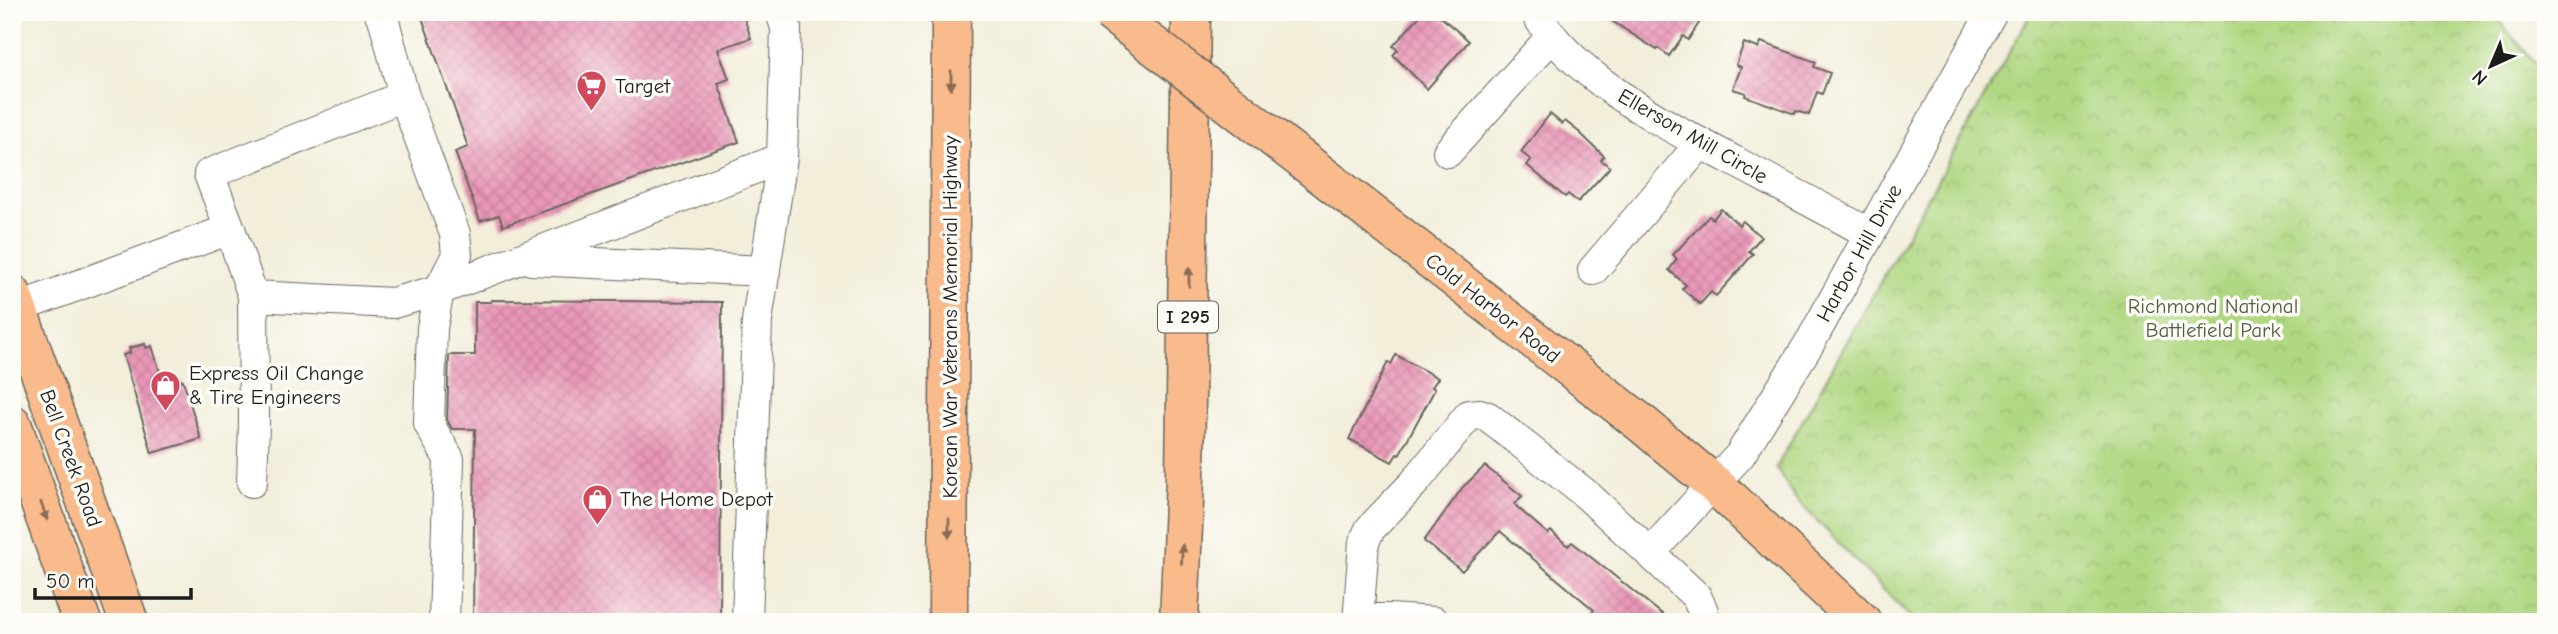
<svg xmlns="http://www.w3.org/2000/svg" width="2558" height="634" viewBox="0 0 2558 634" font-family="'Comic Neue',sans-serif">
<defs>
<pattern id="park-crowns" width="20" height="18" patternUnits="userSpaceOnUse" patternTransform="scale(1.75)"><rect width="20" height="18" fill="#b0d882"/><path d="M2 6a3 3 0 1 1 6 0M12 15a3 3 0 1 1 6 0" fill="none" stroke="#97b970"/></pattern>
<pattern id="building-cross-hatch" width="8" height="8" patternUnits="userSpaceOnUse" patternTransform="scale(1.75)"><rect width="8" height="8" fill="#ea98b8"/><path d="M0 0l8 8M0 8l8-8" fill="none" stroke="#c8829e"/></pattern>
</defs>
<rect width="100%" height="100%" fill="#fdfcf7"/>
<filter id="ink" filterUnits="userSpaceOnUse"><feTurbulence type="fractalNoise" baseFrequency=".0143" numOctaves="2"/><feDisplacementMap in="SourceGraphic" scale="14" xChannelSelector="R" yChannelSelector="G"/><feConvolveMatrix kernelMatrix="1 2 1 2 8 2 1 2 1" color-interpolation-filters="sRGB"/></filter>
<filter id="wash" filterUnits="userSpaceOnUse"><feTurbulence type="fractalNoise" baseFrequency=".00686" numOctaves="4" result="noise"/><feDisplacementMap in="SourceGraphic" scale="28" xChannelSelector="R" yChannelSelector="G"/><feGaussianBlur stdDeviation="1.57" result="paint"/><feColorMatrix in="noise" values="0 0 0 0 0 0 0 0 0 0 0 0 0 0 0 0 0 1.4 0 .05"/><feComposite in="paint" operator="in"/></filter>
<g filter="url(#wash)">
<rect width="100%" height="100%" fill="#f2eeda"/>
<path fill="url(#park-crowns)" stroke="#667a4f" stroke-width="2" d="M2032,12H2491L2546,75V622H1915L1795,498L1776,468Z"/>
<g id="blocks">
<path fill="url(#building-cross-hatch)" d="M420,12H742L751,38L718,49L729,79L718,83L739,142L503,226L499,215L480,221L455,152L468,147Z
M1423,12H1435L1469,41L1427,89L1393,55L1398,50L1393,46Z
M1598,12H1689L1701,20L1688,40L1683,36L1669,56L1658,48L1657,50Z
M1761,42L1816,62L1814,67L1830,73L1822,94L1817,92L1809,115L1796,111L1795,114L1745,96L1746,93L1733,89L1741,67L1736,65L1744,43L1758,48Z
M1550,114L1562,124L1565,121L1579,132L1604,156L1601,160L1610,167L1578,202L1568,194L1565,197L1542,178L1527,165L1531,160L1521,152Z
M1721,209L1739,225L1743,221L1761,237L1749,251L1753,254L1742,267L1716,296L1711,292L1700,304L1682,289L1686,285L1669,270L1677,259L1673,255L1709,216L1713,219Z
M491,300L722,302L720,622H473L475,429H452L447,420L449,355H475V302H491Z
M145,344L146,348L152,346L164,385L183,380L201,439L152,453L123,355L130,353L129,348Z
M1396,355L1438,378L1432,387L1435,389L1399,455L1397,454L1392,462L1349,439L1388,362L1391,364Z
M1485,466L1522,496L1515,504L1517,507L1548,534L1551,531L1568,546L1572,542L1672,622H1585L1594,610L1500,531L1462,571L1424,541L1463,487Z"/>
</g>
</g>
<g filter="url(#ink)">
<use href="#blocks" fill-opacity="0" stroke="#67665e" stroke-width="2"/>
<g fill="none" stroke-linecap="round" stroke-linejoin="round">
<defs>
<path id="minor" d="M379,12L384,21L404,96L455,234L457,255L439,290L432,328L429,424L449,459L444,622
M1535,12C1575,80 1667,125 1734,161C1779,185 1825,209 1870,234
M1448,152L1552,36
M230,229L253,296L393,303L439,290L782,158L786,28L781,12
M531,260L765,271
M1593,270L1701,143
M12,310L230,229L209,174L404,96
M252,482L254,422L253,296
M1650,553L1740,455L1812,339L1992,12
M1358,617L1434,622
M747,622L757,321L782,158
M1358,622L1364,542L1370,529L1415,482L1469,415L1480,414L1488,417L1587,495L1696,596L1703,611L1701,622"/>
<path id="major" d="M1305,162L1641,423L1714,484L1862,622
M12,294L129,622
M12,424L82,622"/>
<path id="highway" d="M948,622L951,12
M1179,622L1185,478L1191,12"/>
</defs>
<use href="#minor" stroke="#67665e" stroke-width="32"/>
<use href="#major" stroke="#67665e" stroke-width="41"/>
<use href="#highway" stroke="#67665e" stroke-width="41"/>
<use href="#minor" stroke="#fff" stroke-width="30"/>
<use href="#major" stroke="#fabb8c" stroke-width="38"/>
<use href="#highway" stroke="#fabb8c" stroke-width="38"/>
<defs>
<path id="major-bridge" d="M1110,12L1305,162"/>
</defs>
<use href="#major-bridge" stroke="#67665e" stroke-width="41" stroke-linecap="butt"/>
<use href="#major-bridge" stroke="#fabb8c" stroke-width="38"/>
</g>
<defs><path id="oneway-solid" d="M-6-.8H1V-3.2L6.5 0L1 3.2V.8H-6Z" transform="scale(1.75)"/></defs>
<g fill="#8b6c54">
<use href="#oneway-solid" transform="translate(951 80) rotate(90)"/>
<use href="#oneway-solid" transform="translate(1189 277) rotate(-90)"/>
<use href="#oneway-solid" transform="translate(44 511) rotate(70)"/>
<use href="#oneway-solid" transform="translate(949 528) rotate(90)"/>
<use href="#oneway-solid" transform="translate(1182 554) rotate(-87)"/>
</g>
</g>
<defs>
<symbol id="supermarket-pin" viewBox="-11 -11 22 30"><path d="M0 17L-7.5 6A9.5 9.5 0 1 1 7.5 6Z" fill="#d1495b" stroke="#fdfcf7"/><path d="M-6-5.5h2.5l.6 2H6L4.5 2H-2.5L-4.4-4H-6ZM-1.5 3.2a1.3 1.3 0 1 0 .1 0ZM3 3.2a1.3 1.3 0 1 0 .1 0Z" fill="#fff"/></symbol>
<symbol id="shop-pin" viewBox="-11 -11 22 30"><path d="M0 17L-7.5 6A9.5 9.5 0 1 1 7.5 6Z" fill="#d1495b" stroke="#fdfcf7"/><path d="M-5-2.5h2.3a2.7 3.5 0 0 1 5.4 0H5L5.5 6h-11ZM-1.5-2.5h3a1.5 2.3 0 0 0-3 0Z" fill="#fff"/></symbol>
</defs>
<g fill-rule="evenodd">
<use href="#supermarket-pin" x="574" y="68" width="35" height="47"/>
<use href="#shop-pin" x="148" y="368" width="35" height="47"/>
<use href="#shop-pin" x="580" y="482" width="35" height="47"/>
</g>
<g text-anchor="middle" dominant-baseline="central" stroke-width="7" stroke-linejoin="round" paint-order="stroke">
<rect fill="#fdfcf7" stroke="#605f5e" stroke-width="2" x="1158" y="301.5" width="60" height="31" rx="5"/>
<g font-size="19" font-weight="bold" fill="#1c1c1c">
<text x="1188" y="317">I 295</text>
</g>
<g font-size="21" fill="#1c1c1c" stroke="#fdfcf7" text-anchor="start">
<text x="615" y="86">Target</text>
<text x="189" y="373">Express Oil Change<tspan x="189" dy="24">&amp; Tire Engineers</tspan></text>
<text x="620" y="499">The Home Depot</text>
</g>
<g font-size="21" fill="#1c1c1c" stroke="#fdfcf7">
<text transform="translate(1693 136) rotate(30)">Ellerson Mill Circle</text>
<text transform="translate(1859 253) rotate(-61)">Harbor Hill Drive</text>
<text transform="translate(1493 308) rotate(38)">Cold Harbor Road</text>
<text transform="translate(950 317) rotate(-90)">Korean War Veterans Memorial Highway</text>
<text transform="translate(71 458) rotate(70)">Bell Creek Road</text>
</g>
<g font-size="21" fill="#505e40" stroke="#fdfcf7">
<text x="2213" y="306">Richmond National<tspan x="2213" dy="24">Battlefield Park</tspan></text>
</g>
</g>
<rect width="2558" height="634" fill="none" stroke="#fdfcf7" stroke-width="42"/>
<g transform="translate(2491 66) rotate(224)" stroke="#fdfcf7" stroke-width="5" paint-order="stroke">
<path d="M0-5L12 26L0 18L-12 26Z" fill="#1c1c1c"/>
<text y="-10" font-size="19" font-weight="bold" text-anchor="middle" fill="#1c1c1c">N</text>
</g>
<path d="M35 588v10h156v-10" fill="none" stroke="#1c1c1c" stroke-width="3.5"/>
<text x="46" y="588" font-size="21" fill="#1c1c1c" stroke="#fdfcf7" stroke-width="5" paint-order="stroke">50 m</text>
</svg>
